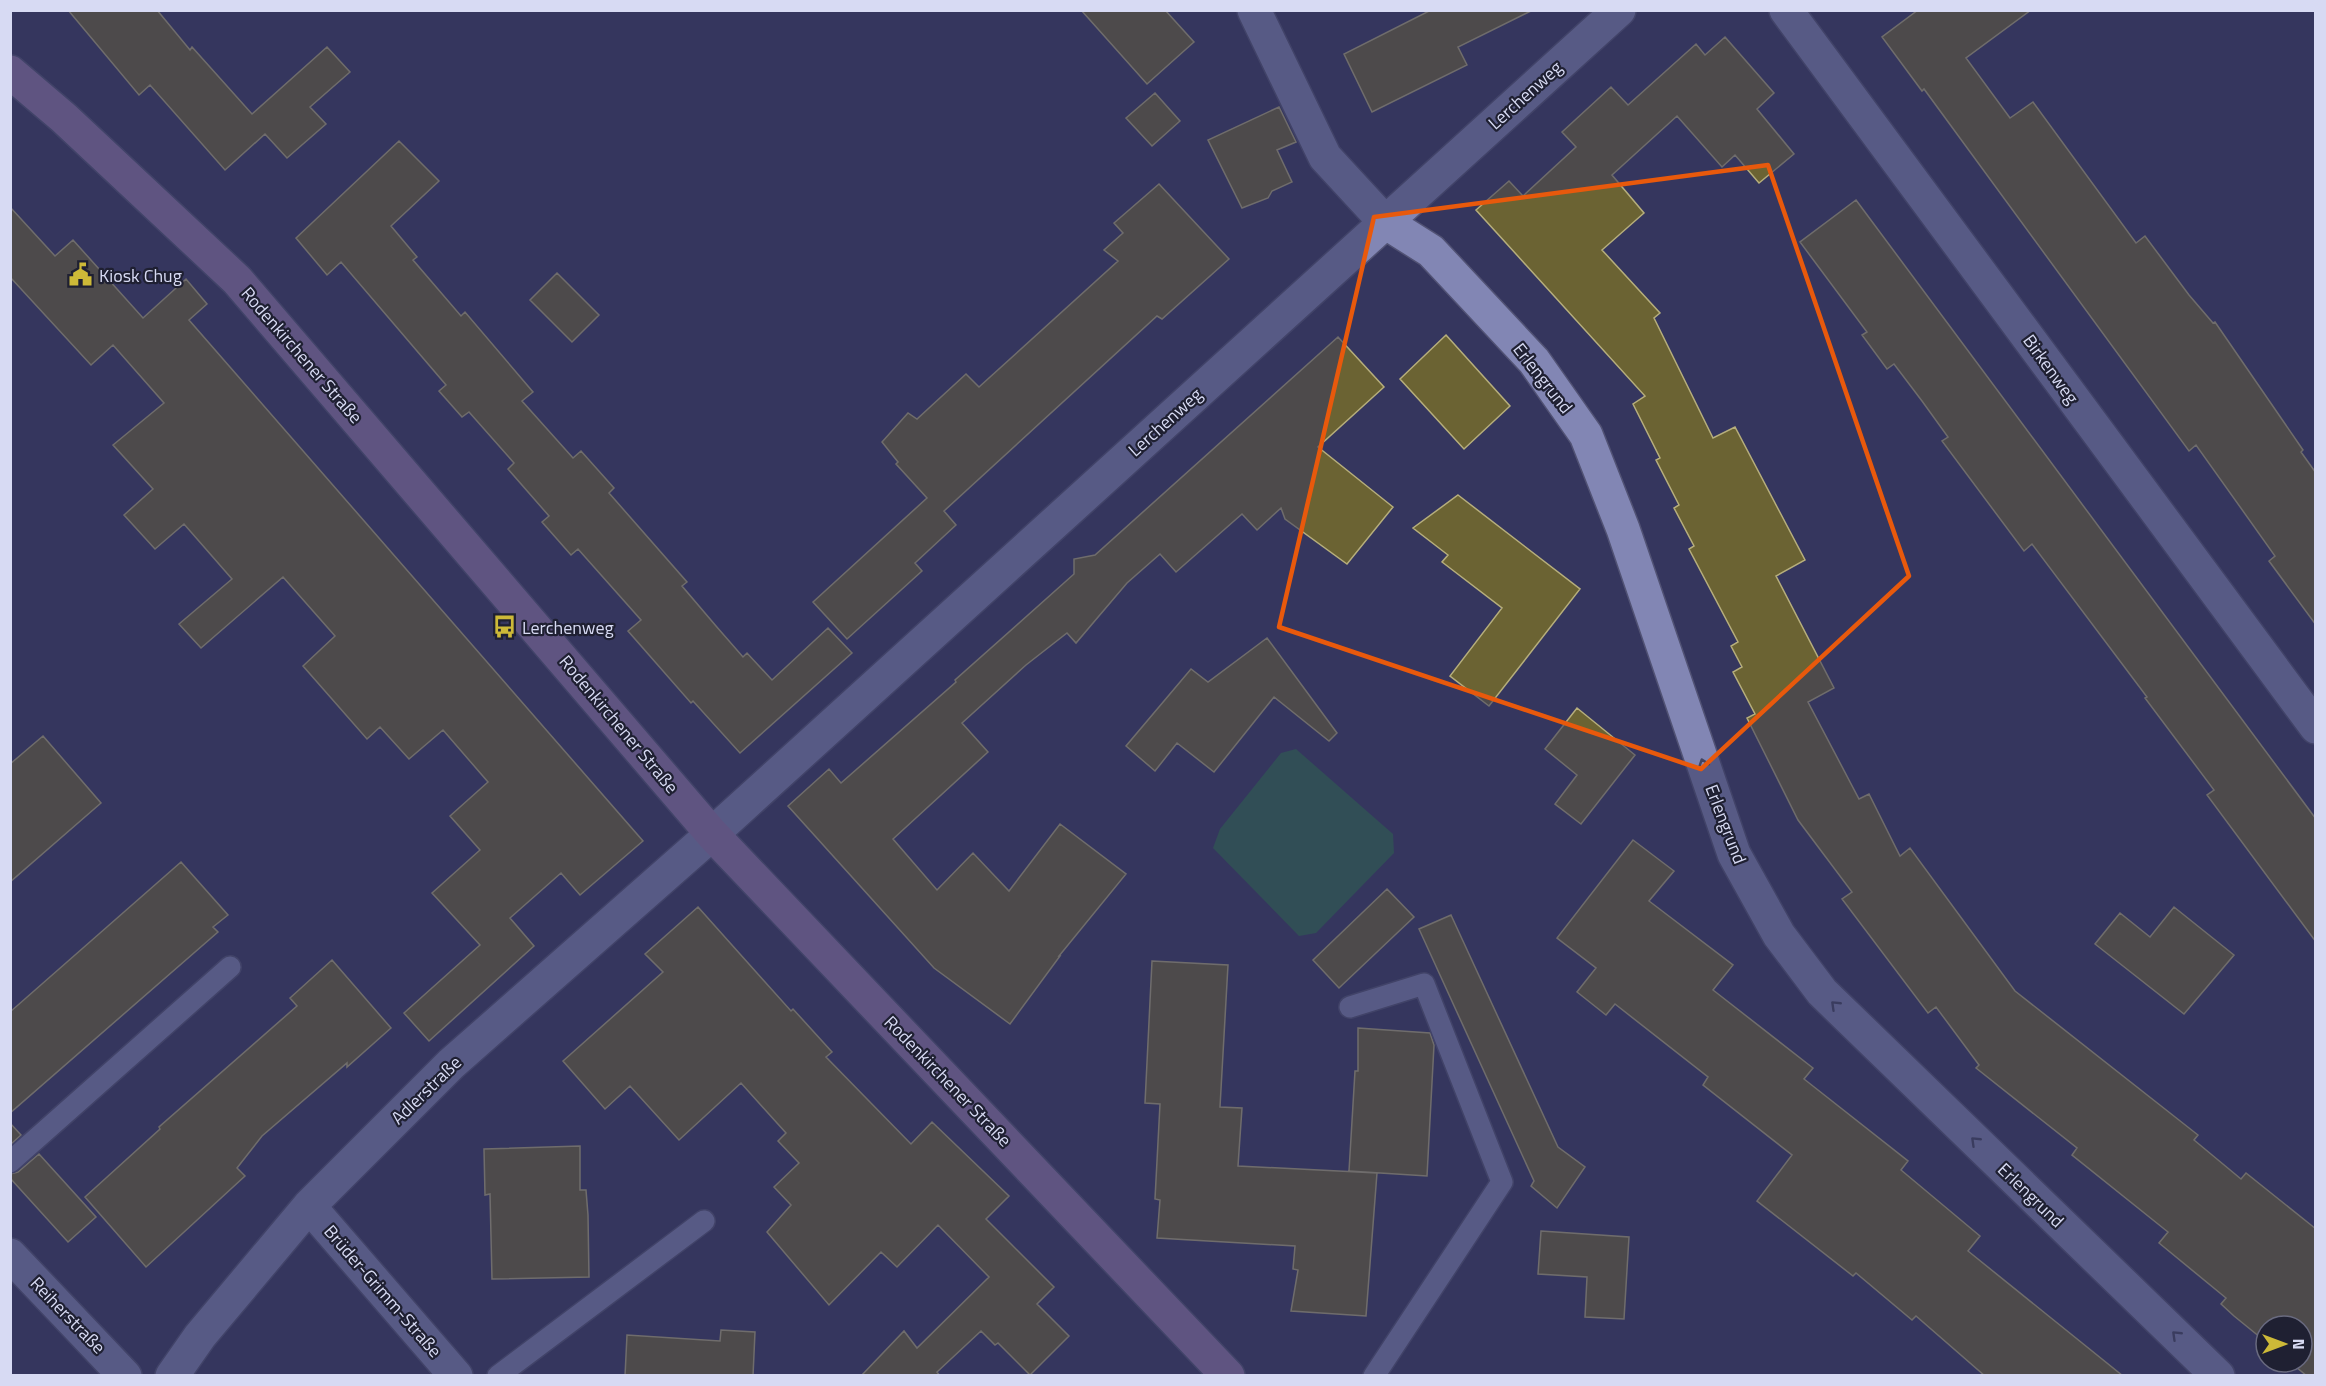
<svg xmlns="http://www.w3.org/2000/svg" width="2326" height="1386" viewBox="0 0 2326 1386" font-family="'Titillium Web',sans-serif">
<rect width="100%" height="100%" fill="#35365e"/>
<path fill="#2e6a4d" d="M1296,749L1393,834L1394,853L1316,933L1299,936L1213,848L1220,829L1281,753Z"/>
<path fill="#6b6333" stroke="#b6ae7c" stroke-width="1.5" d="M68,10H157L190,50L192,47L252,114L327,47L350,72L310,107L326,124L287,158L265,134L225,170L150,85L139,95Z
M1081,10H1165L1194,42L1147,84Z
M1431,10H1533L1458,47L1467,65L1372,112L1344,54Z
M1918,10H2031L1966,58L2010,118L2033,102L2136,243L2145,236L2189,295L2213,323L2215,322L2303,450L2301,452L2316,473V625L2269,561L2275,556L2196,445L2189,451L1924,89L1922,91L1882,37Z
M1725,37L1774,93L1757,109L1794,154L1759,183L1735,155L1722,167L1677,116L1612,175L1644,213L1602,250L1660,313L1654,318L1713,438L1735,427L1805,560L1776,576L1834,688L1808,702L1859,799L1869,794L1900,856L1910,848L2015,991L2198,1135L2194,1140L2241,1179L2246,1173L2316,1229V1376H2307L2290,1362H2302V1326H2266V1342L2234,1316L2221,1304L2226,1298L2159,1243L2168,1232L2072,1155L2077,1148L1976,1068L1979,1065L1936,1007L1928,1013L1842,899L1852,892L1798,820L1747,718L1755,714L1733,672L1742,667L1731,646L1738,642L1689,549L1694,546L1674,508L1679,505L1656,460L1660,458L1633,404L1645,396L1476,210L1509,181L1523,196L1576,147L1562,132L1611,87L1628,105L1696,44L1705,55Z
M1155,93L1180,121L1152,146L1126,118Z
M1279,107L1296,142L1277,150L1292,182L1272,191L1268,198L1242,208L1208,140Z
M399,141L439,181L391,226L417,257L413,260L461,316L465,312L533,392L522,401L573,458L581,451L614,488L609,493L687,582L682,586L716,626L743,657L747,653L772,680L828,628L852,653L740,753L693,701L691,703L628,631L641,620L578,549L571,555L542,522L549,516L508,469L514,463L469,412L462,417L439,391L446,385L341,262L327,275L296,238Z
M1159,184L1229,259L1162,319L1157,316L944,511L956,525L915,563L922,571L847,639L813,602L927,498L896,464L898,462L882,442L908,413L917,419L966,374L979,387L1118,261L1104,250L1123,233L1114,223Z
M1856,200L2316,819V942L2207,795L2214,790L2145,698L2147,697L2032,544L2024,551L1942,441L1948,437L1922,401L1894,364L1887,369L1862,335L1867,332L1800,242Z
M10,207L55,256L73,240L143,318L186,279L207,304L189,320L643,841L580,895L561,873L510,918L534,946L429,1041L404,1013L480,945L432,893L480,850L450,816L488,782L443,730L409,759L380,727L367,739L303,666L335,636L283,577L201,648L179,624L232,579L184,524L155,549L124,515L153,489L113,445L164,403L113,345L91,365L10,277Z
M557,273L599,315L572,342L530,300Z
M1446,335L1510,406L1464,449L1400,379Z
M1338,337L1384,387L1318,447L1393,507L1347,564L1285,519L1281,508L1257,530L1242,514L1176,572L1160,554L1127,583L1076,643L1067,633L1026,665L962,723L988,752L893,839L937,890L973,853L1009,891L1060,824L1126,874L1059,956H1060L1010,1024L934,968L788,806L829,769L841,783L956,682L955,680L1074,574V559L1095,555Z
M1458,495L1580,589L1489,706L1450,676L1502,608L1442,562L1448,555L1413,528Z
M1267,638L1337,733L1329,741L1274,697L1214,772L1177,743L1155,771L1126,746L1191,669L1208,682Z
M1577,708L1635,755L1581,824L1555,804L1577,775L1545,749Z
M43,736L101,803L10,882V764Z
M1633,840L1674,871L1649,901L1733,965L1713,990L1813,1068L1804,1079L1908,1161L1901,1170L1980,1236L1968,1251L2123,1376H1985L1916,1316L1912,1320L1856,1273L1853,1276L1757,1201L1792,1155L1703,1085L1708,1077L1615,1004L1606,1015L1577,992L1596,968L1557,938Z
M181,862L228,915L213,927L218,932L10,1113V1012Z
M1387,889L1414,917L1339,988L1313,960Z
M698,907L791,1011L793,1009L832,1052L826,1057L911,1144L932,1122L1009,1196L986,1219L1054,1287L1037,1304L1069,1336L1030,1375L998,1343L995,1345L981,1331L937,1372L940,1376H861L904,1331L917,1348L989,1277L938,1225L897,1267L881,1252L829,1305L767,1232L791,1205L774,1187L799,1163L778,1141L786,1133L741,1083L679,1140L630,1086L605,1109L563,1061L663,972L645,954Z
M2174,907L2234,955L2184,1014L2095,944L2120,913L2150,937Z
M1451,915L1558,1147L1585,1167L1557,1208L1531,1186L1534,1181L1419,929Z
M332,960L391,1028L347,1067V1063L262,1136L237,1168L245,1176L146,1267L85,1197L160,1129L159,1127L297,1006L290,998Z
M1152,961L1228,965L1220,1107L1242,1108L1238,1166L1377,1173L1366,1316L1291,1311L1298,1270L1293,1269L1295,1246L1157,1238L1160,1200L1155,1199L1160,1104L1145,1103Z
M1358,1028L1430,1033L1434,1045L1427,1176L1349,1171L1355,1071H1358Z
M10,1123L21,1135L10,1145Z
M580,1146V1190H586L588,1215L589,1277L492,1279L490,1194L485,1195L484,1149Z
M39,1154L96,1217L68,1242L10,1178V1174L18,1172Z
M1541,1231L1629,1237L1624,1319L1585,1317L1587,1277L1538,1274Z
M721,1330L755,1332L753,1376H625L627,1335L720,1341Z"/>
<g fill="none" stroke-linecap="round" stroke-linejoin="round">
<defs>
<path id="lane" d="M1350,1007L1424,984L1502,1182L1374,1376
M10,1162L230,967
M498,1376L704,1221"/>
<path id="street" d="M1254,10L1325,157L1385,222L1431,251L1534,361L1586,435L1623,529L1734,854L1779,935L1822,992L2218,1376
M1786,10L2316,727
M309,1206L456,1376
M10,1255L125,1376
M172,1376L200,1336L309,1206L451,1064L712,834L1619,10"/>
<path id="secondary" d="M10,72L64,118L237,280L712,834L1228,1376"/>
</defs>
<use href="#lane" stroke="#515274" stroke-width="24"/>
<use href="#street" stroke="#515274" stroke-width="36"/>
<use href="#secondary" stroke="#515274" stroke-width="36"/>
<use href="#lane" stroke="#8286b4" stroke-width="21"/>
<use href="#street" stroke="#8286b4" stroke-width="33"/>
<use href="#secondary" stroke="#9279ac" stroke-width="33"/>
</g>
<defs><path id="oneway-chevron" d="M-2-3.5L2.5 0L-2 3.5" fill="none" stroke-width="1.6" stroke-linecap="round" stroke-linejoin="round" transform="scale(1.5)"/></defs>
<g stroke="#424460">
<use href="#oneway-chevron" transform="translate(1703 763) rotate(-109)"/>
<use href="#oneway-chevron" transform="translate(1835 1005) rotate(-136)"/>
<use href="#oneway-chevron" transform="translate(1975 1141) rotate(-136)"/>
<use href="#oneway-chevron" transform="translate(2176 1335) rotate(-136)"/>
</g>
<path d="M0 0H2326V1386H0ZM1768,165L1909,576L1701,769L1279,627L1374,217Z" fill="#35365e" fill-opacity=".55" fill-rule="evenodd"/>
<path fill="none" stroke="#e8590c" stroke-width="4.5" stroke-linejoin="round" d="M1768,165L1909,576L1701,769L1279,627L1374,217Z"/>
<defs>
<symbol id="civic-bare" viewBox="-9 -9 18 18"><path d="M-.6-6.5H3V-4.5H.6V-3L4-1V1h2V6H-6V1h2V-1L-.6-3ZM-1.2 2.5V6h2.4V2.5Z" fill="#cdb938" stroke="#1f2032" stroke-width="2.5" paint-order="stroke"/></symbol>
<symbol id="bus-bare" viewBox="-9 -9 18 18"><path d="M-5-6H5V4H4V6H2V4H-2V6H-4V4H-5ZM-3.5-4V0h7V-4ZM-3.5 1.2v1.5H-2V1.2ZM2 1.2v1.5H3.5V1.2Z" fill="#cdb938" stroke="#1f2032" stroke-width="2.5" paint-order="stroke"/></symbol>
</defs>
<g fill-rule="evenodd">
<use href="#civic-bare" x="64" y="258" width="33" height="33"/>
<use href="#bus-bare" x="488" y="610" width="33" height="33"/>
</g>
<g text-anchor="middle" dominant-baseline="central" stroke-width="4.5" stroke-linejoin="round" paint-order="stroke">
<g font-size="18" fill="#d7daf3" stroke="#1f2032">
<text transform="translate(1525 95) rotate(-42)">Lerchenweg</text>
<text transform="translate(302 355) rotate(49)">Rodenkirchener Straße</text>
<text transform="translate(2051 369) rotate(54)">Birkenweg</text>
<text transform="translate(1543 378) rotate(52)">Erlengrund</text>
<text transform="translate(1165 422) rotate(-42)">Lerchenweg</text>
<text transform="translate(619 724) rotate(50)">Rodenkirchener Straße</text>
<text transform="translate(1726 824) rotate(69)">Erlengrund</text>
<text transform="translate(948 1081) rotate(46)">Rodenkirchener Straße</text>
<text transform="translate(426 1090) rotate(-44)">Adlerstraße</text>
<text transform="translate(2031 1195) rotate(44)">Erlengrund</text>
<text transform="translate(383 1291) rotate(49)">Brüder-Grimm-Straße</text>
<text transform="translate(68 1315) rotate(46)">Reiherstraße</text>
</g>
<g font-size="18" fill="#d7daf3" stroke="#1f2032" text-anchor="start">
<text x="99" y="275">Kiosk Chug</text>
<text x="522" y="627">Lerchenweg</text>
</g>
</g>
<rect width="2326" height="1386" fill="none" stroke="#d7daf3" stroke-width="24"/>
<g transform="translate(2284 1344) rotate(90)"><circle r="28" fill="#1f2032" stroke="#696a7f" stroke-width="1.5"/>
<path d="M0-4.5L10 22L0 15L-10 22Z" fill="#cdb938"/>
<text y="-9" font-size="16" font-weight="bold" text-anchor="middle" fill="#d7daf3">N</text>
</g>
</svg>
